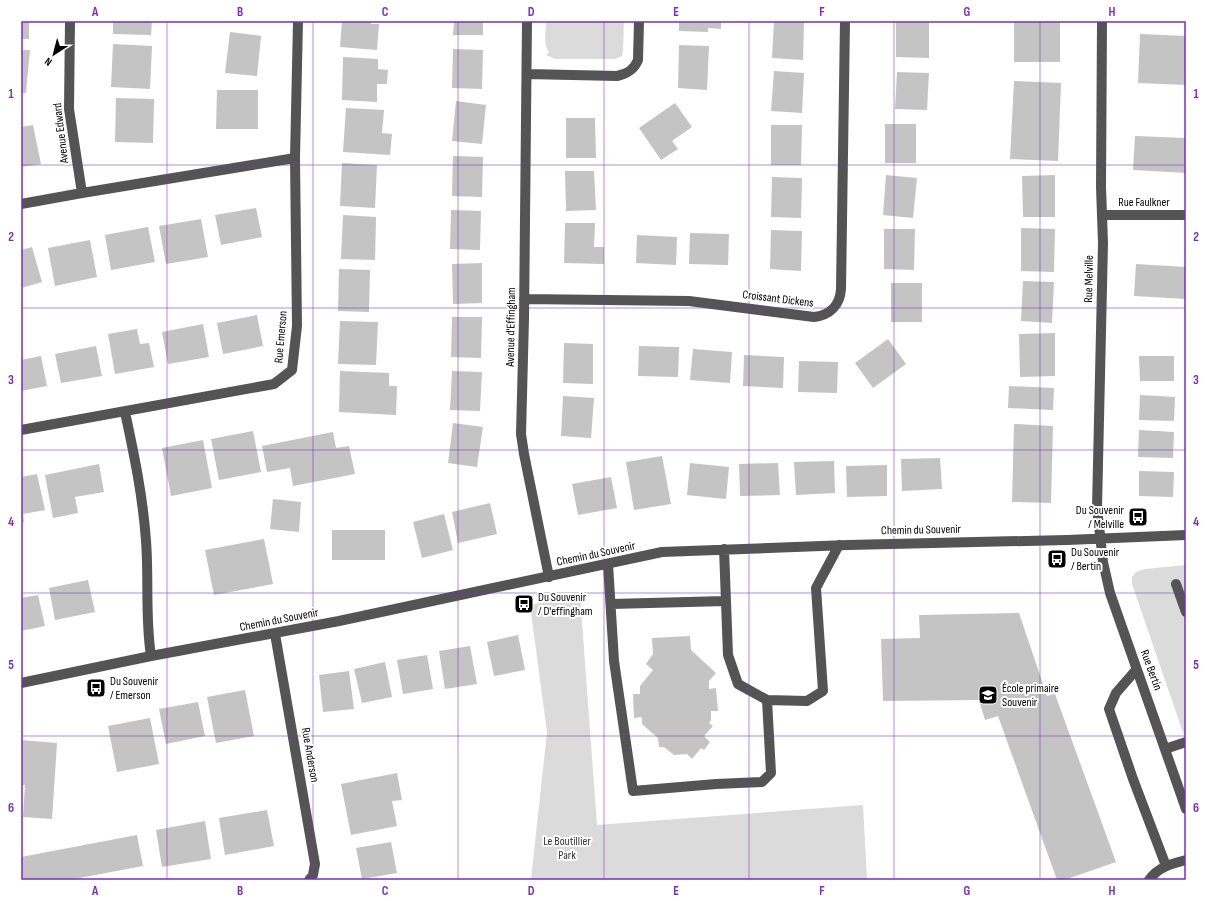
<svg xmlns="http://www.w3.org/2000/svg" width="1207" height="901" viewBox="0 0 1207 901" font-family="'Sofia Sans Condensed',sans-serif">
<rect width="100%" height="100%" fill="#fff"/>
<path fill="#dbdbdb" d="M546,21H624L623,50L622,56L615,59H556L546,55L549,52C543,45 546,31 546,21Z
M1186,565V741L1132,584V577L1136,572L1145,569Z
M580,595L597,825L863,805L867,880H531L547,732L530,605Z"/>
<path fill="#c4c4c4" d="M21,21H29V39H21Z
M113,21H152L151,35L113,34Z
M342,21H371V24H379L377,50L340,47Z
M454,21H483V35H453Z
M679,21H721V29L708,28V32L679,31Z
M774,21H804L803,60L772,58Z
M896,21H929V58L896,57Z
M1014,21H1060V62H1014Z
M230,32L261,36L257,76L225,73Z
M1140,34L1186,36V85L1138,83Z
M113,44L152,46L150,89L111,87Z
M679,45L709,46L707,90L678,88Z
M453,49L483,50L482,89L452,88Z
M21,50H30L26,93H21Z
M343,57L378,59V69L388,70L387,84H377V102L342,100Z
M774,71L804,73L802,113L771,111Z
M897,72L929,73L927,110L895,109Z
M1014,81L1061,83L1058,161L1010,159Z
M217,90H258V129H216Z
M116,98L154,99L153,143L115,142Z
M456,101L486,105L482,144L452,141Z
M675,103L692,127L672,141L678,149L661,160L639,128Z
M346,108L384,110L382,133L392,134L390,155L343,152Z
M566,118H595L596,158H566Z
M885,124H916V163H885Z
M33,125L41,164L21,167V127Z
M771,125H802L801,165H771Z
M1135,136L1186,138V173L1133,170Z
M453,156L483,157L482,197L452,196Z
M342,163L377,165L375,208L340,206Z
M565,171H594L596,210L566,211Z
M886,175L917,178L913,218L883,215Z
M1055,175V217H1023L1022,176Z
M772,177L802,178L801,218L771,217Z
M256,208L262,237L221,245L215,215Z
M451,210L481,211L480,250L450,249Z
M343,215L376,217L375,260L341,259Z
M201,219L208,257L166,264L159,226Z
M565,223H595L594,247H604V264L564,263Z
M148,227L155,262L111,270L105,235Z
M1021,228L1055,229L1054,272L1021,271Z
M884,229H915L914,270L884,269Z
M771,230L802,231L801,271L770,269Z
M690,233L729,234L728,265L689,264Z
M637,235L677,237L676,265L636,263Z
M90,240L97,277L55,286L48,248Z
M32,247L42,282L21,288V250Z
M482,263V303L453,304L452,264Z
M1136,264L1186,267V299L1134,296Z
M339,269L370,270L369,312L338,311Z
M1023,281L1054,282L1052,323L1021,321Z
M891,283H922V322H891Z
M257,315L263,346L223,354L217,323Z
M452,317H482L481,358L451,357Z
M340,321L378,322L376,365L338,364Z
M203,324L209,357L168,364L162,332Z
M137,329L140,344L149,343L154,367L115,374L108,334Z
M1055,333V376L1020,377L1019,334Z
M888,339L906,364L873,388L855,363Z
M564,343L593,344V384L563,383Z
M96,346L102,376L61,383L55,354Z
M639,346L679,347L678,377L638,376Z
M693,349L732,352L730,383L690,380Z
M744,355L784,357L783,388L743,386Z
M41,356L47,386L21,391V360Z
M1139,356H1174V381H1140Z
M799,361L838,362L837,393L798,392Z
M340,371L389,373V386H397L396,415L339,412Z
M452,371L482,372L480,411L450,410Z
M1009,386L1054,388L1053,410L1008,408Z
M1140,395L1175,397L1174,421L1139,420Z
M563,396L594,398L591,438L561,436Z
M453,423L483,427L477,467L448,463Z
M1014,424L1053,426L1051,503L1012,502Z
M1139,430L1174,432L1173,458L1138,457Z
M253,431L261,472L219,480L211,439Z
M333,432L336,448L349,446L355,474L293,486L290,468L267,472L262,446Z
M203,440L212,488L171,496L162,448Z
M662,456L671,504L634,510L626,462Z
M940,458L942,489L902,491L901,459Z
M834,461L835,493L796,495L794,462Z
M690,463L729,467L726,499L687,495Z
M778,463L780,495L740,496L739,464Z
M99,464L104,492L75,497L78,513L53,518L45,475Z
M887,465V496L847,497L846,466Z
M1139,471L1174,472L1173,497L1139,496Z
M37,474L45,510L23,514L24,522L21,523V477Z
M611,477L617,508L578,515L572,484Z
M273,499L301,502L299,532L270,529Z
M490,503L497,534L458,543L452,512Z
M444,514L453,550L422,558L413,522Z
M332,530H385V560H332Z
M264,539L273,584L214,595L205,550Z
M88,580L95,612L55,620L49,588Z
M38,595L45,626L21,631V598Z
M1019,613L1047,696L1055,694L1116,862L1064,880H1057L998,716L985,720L979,700L883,701L881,639L920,638L919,615Z
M518,635L525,670L494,676L487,642Z
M690,636L691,650L716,673L709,681V689L716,688L718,711H711V720L709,723L713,726L704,736L710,742L704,750L701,748L692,759L687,754L674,755L664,747H659L658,738L642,724V717L634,718L633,694H640V686L653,670L646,664L653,654L652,638Z
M470,646L477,684L445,689L439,651Z
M427,655L433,689L403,694L397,660Z
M385,662L392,697L362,703L354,669Z
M349,671L354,709L323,712L319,675Z
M245,690L254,736L216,743L207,697Z
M198,702L205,736L166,744L159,709Z
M150,718L159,764L117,772L108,726Z
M21,740L57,743L52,819L23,817L25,785H21Z
M397,773L402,800L392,801L397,826L351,835L341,784Z
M267,810L274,846L225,855L219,818Z
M205,821L211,859L162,867L156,830Z
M137,835L143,866L69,880H21V857Z
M391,842L397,873L362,879L356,848Z"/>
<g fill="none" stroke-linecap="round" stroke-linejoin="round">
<path stroke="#545454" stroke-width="10" d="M70,21L69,109L82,193
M527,21L524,319L521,434L524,454L549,577
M1102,21L1101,187L1103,243L1097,508L1103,562L1110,593L1186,809
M527,74L617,76C627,74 634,70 638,60L639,21
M21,204L82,193L295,158
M1103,215H1186
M524,299L689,301L814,317C830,315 840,305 841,289L845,21
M125,412C134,454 143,497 146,541C149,579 145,618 151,656
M21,430L274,384L292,370L297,326L295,158L298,21
M608,564L614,661L633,791L716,784L762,782L771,773L767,700L738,684L728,655L724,549
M1176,584L1186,612
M611,604L726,601
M275,634L315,864L313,875L309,880
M1136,670L1116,693L1109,709L1133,779L1166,866
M21,683L151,656L339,621L662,552L848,545L1067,540L1186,535
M767,700L807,701L823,691L816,588L839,545
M1165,749L1186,742
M1149,880C1158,867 1171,864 1186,860"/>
</g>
<path fill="none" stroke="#7b2cbf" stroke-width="1" stroke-opacity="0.55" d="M167,21V880M313,21V880M458,21V880M604,21V880M749,21V880M894,21V880M1040,21V880M21,165H1186M21,308H1186M21,450H1186M21,593H1186M21,736H1186"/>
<defs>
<symbol id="bus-square" viewBox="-11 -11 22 22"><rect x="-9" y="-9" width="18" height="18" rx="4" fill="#000" stroke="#fff"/><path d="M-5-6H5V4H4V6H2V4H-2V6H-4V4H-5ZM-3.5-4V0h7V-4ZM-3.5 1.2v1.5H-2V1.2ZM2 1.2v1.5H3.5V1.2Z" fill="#fff"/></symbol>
<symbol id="school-square" viewBox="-11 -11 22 22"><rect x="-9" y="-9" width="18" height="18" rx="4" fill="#000" stroke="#fff"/><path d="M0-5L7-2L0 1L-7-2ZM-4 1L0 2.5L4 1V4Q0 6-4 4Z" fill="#fff"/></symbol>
</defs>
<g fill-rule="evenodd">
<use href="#bus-square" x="1127" y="506" width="22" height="22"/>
<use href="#bus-square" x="1046" y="548" width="22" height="22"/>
<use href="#bus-square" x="513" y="593" width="22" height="22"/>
<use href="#bus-square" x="85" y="677" width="22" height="22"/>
<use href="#school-square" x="977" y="684" width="22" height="22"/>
</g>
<g text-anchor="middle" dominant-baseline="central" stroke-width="4" stroke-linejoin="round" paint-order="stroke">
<g font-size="12" fill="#000" stroke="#fff">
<text transform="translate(61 133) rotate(-97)">Avenue Edward</text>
<text x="1144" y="202">Rue Faulkner</text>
<text transform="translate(1089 279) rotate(-89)">Rue Melville</text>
<text transform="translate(778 299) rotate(7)">Croissant Dickens</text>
<text transform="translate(511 327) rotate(-89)">Avenue d'Effingham</text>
<text transform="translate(281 337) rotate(-85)">Rue Emerson</text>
<text transform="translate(921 530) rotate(-1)">Chemin du Souvenir</text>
<text transform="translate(596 554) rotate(-12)">Chemin du Souvenir</text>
<text transform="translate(279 620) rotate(-11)">Chemin du Souvenir</text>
<text transform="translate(1151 670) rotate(70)">Rue Bertin</text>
<text transform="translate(310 755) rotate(80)">Rue Anderson</text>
</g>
<g font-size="12" fill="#000" stroke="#fff" text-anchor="start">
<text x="1124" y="510" text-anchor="end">Du Souvenir<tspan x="1124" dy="14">/ Melville</tspan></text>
<text x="1071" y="552">Du Souvenir<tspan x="1071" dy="14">/ Bertin</tspan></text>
<text x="538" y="597">Du Souvenir<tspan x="538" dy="14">/ D'effingham</tspan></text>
<text x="110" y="681">Du Souvenir<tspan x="110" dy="14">/ Emerson</tspan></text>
<text x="1002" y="688">École primaire<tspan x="1002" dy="14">Souvenir</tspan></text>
</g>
<g font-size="12" fill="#323232" stroke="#fff">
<text x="567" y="841">Le Boutillier<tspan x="567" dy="14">Park</tspan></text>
</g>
</g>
<rect width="1207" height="901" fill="none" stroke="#ffffff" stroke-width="44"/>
<g transform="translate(54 54) rotate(216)" stroke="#ffffff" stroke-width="3" paint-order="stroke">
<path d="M0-3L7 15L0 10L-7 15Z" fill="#000000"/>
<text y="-6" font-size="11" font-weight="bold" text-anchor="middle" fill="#000000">N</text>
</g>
<rect x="22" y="22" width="1163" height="857" fill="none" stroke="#7b2cbf" stroke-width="1.5"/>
<g font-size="13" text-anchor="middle" font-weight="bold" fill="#7b2cbf">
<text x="95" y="16">A</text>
<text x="240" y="16">B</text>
<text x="385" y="16">C</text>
<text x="531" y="16">D</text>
<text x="676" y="16">E</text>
<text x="822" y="16">F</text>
<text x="967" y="16">G</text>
<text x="1112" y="16">H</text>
<text x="11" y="98">1</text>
<text x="1196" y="98">1</text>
<text x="11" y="241">2</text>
<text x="1196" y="241">2</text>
<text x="11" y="384">3</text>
<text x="1196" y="384">3</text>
<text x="11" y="526">4</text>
<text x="1196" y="526">4</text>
<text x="11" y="669">5</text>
<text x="1196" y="669">5</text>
<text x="11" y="812">6</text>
<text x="1196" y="812">6</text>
<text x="95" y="895">A</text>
<text x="240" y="895">B</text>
<text x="385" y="895">C</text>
<text x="531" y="895">D</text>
<text x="676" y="895">E</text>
<text x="822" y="895">F</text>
<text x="967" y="895">G</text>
<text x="1112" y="895">H</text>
</g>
</svg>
